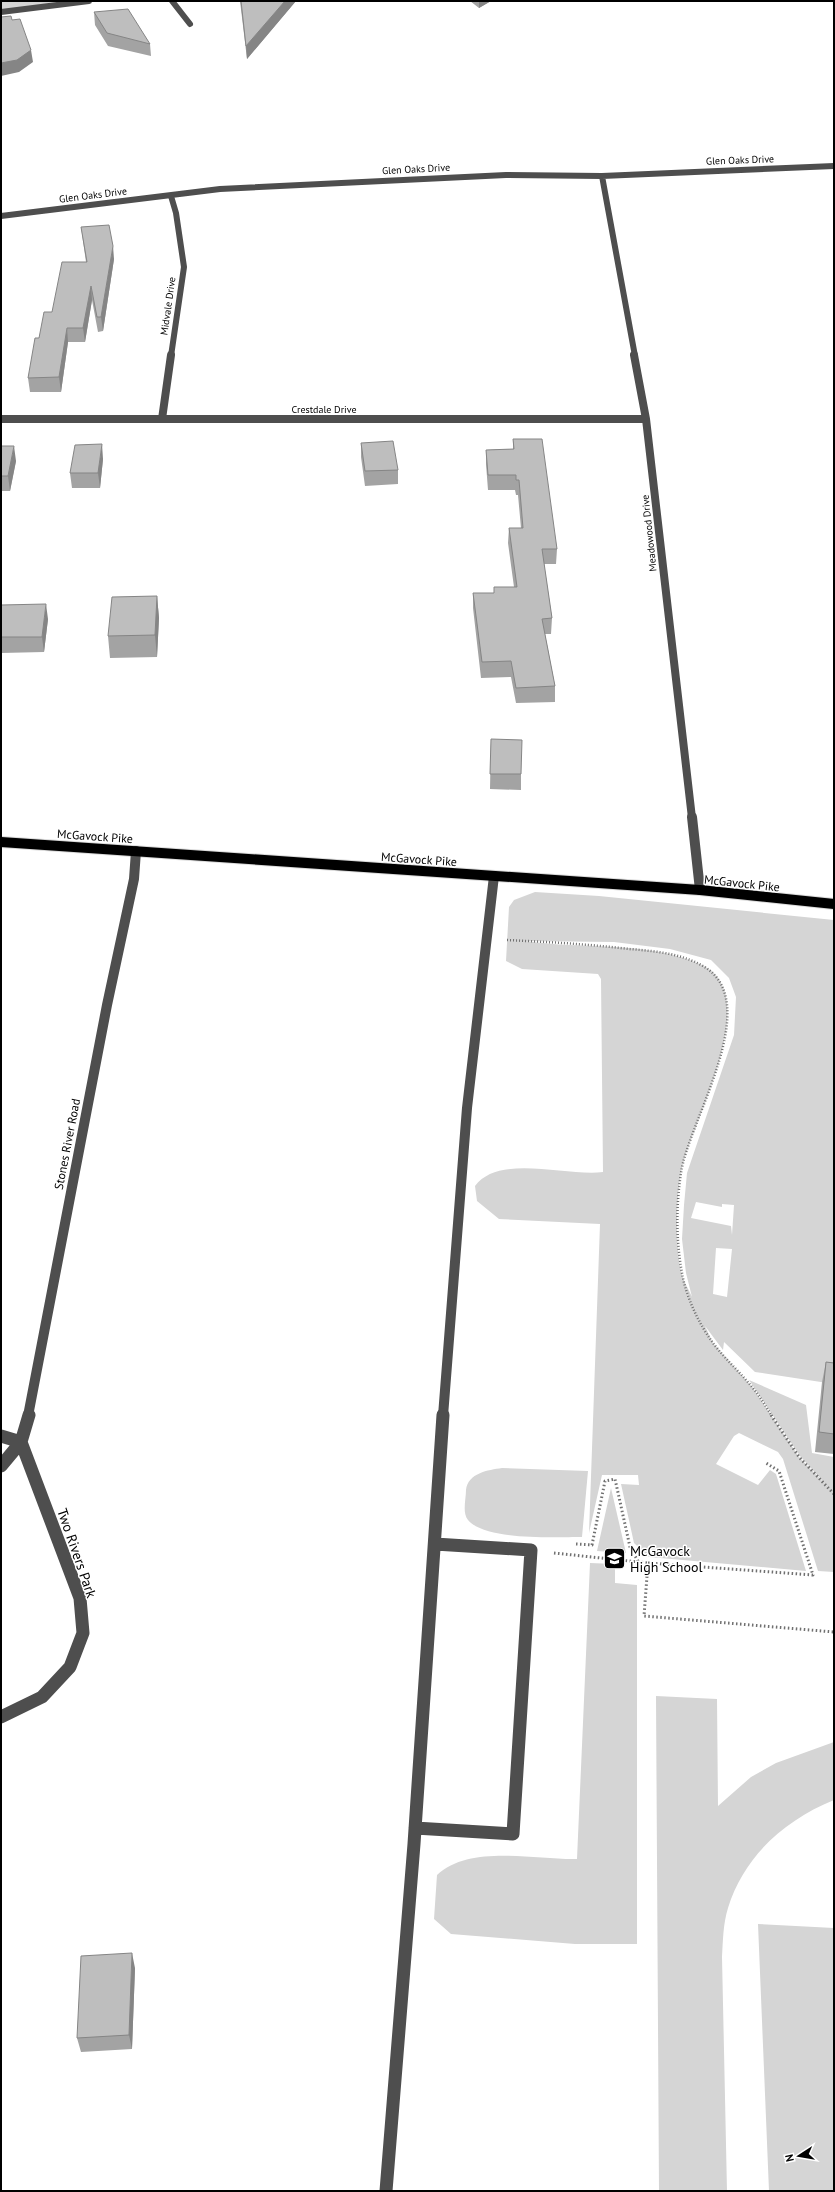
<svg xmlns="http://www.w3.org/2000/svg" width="835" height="2192" viewBox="0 0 835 2192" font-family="'PT Sans',sans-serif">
<rect width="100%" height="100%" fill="#fff"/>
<path fill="#d5d5d5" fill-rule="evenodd" d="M1,1H89L1,12Z
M535,892L599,896L834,920V1384L755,1372L724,1342L723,1350L705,1326L713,1343L753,1388L799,1457L829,1488L800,1456L749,1380L806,1405L812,1453L834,1457V1572L818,1571L783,1459L778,1452L739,1433L734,1436L716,1464L758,1485L770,1470L776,1474L806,1571L649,1557L634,1543L621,1484L639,1485L638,1475H602L589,1533L600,1224L499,1219L477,1201L475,1186C499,1153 568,1177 603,1172L601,979L598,974L522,969L506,961L509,907L514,900ZM526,941L614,942L670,949L711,960L729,978L736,997L734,1035L687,1173L684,1205L682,1239L686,1273L692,1297C689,1290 684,1282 682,1275C675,1249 676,1198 681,1172C690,1125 766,995 702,965C647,940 584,950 526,941ZM696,1202L722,1207V1204L734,1205L732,1235L731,1226L691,1218ZM716,1248L732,1249L727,1297L713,1294Z
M502,1468L588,1471L582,1537C555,1537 486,1541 468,1520C462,1513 466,1499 466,1490C468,1473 488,1470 502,1468Z
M611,1488L626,1553L597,1551Z
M590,1563L615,1564V1583L637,1585V1944H575L451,1934L434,1919L437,1875C470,1844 535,1860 577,1859Z
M656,1696L717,1699L718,1806L751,1777L776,1763L834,1742V1800C785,1820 744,1856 728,1908C723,1924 723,1941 722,1957L727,2191H659Z
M758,1924L834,1928V2191H769Z"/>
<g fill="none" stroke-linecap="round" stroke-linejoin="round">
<defs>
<path id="major" d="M1,842L700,890L834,904"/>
</defs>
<use href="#major" stroke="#dbdbdb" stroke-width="12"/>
<path stroke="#707070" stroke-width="2.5" stroke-dasharray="1 2" stroke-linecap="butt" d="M507,940C548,942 588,944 629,949C654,951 680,953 703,966C766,1002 688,1122 681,1173C676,1206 676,1240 682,1273C686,1297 699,1324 713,1343C725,1359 740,1372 752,1387C760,1396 766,1407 772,1416"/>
<path stroke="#707070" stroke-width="3" stroke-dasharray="1.5 2.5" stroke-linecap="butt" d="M771,1415L799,1457L834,1494
M576,1544L592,1545L605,1481L615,1479L630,1547L638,1561
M554,1553L648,1563L644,1616L834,1632
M648,1563L813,1575L779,1471L766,1463"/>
<path stroke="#4e4e4e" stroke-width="6" d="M172,1L190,24
M1,12L89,1
M602,176L635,356
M171,196L176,213L184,267L171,356
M1,216L220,189L506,175L602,176L834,166"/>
<path stroke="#4e4e4e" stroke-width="8" d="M634,355L646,419L692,818
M1,419H646
M162,419L171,355"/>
<path stroke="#4e4e4e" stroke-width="10" d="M692,817L700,890
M28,1416L107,1005L134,879L136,851
M443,1416L467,1108L494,876"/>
<path stroke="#4e4e4e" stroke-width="13" d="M1,1436L21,1442
M1,1466L21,1442L29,1415
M1,1717L42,1697L70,1667L83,1633L80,1598L21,1442
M415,1828L513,1834L531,1550L435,1544
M386,2191L414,1844L443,1415"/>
<use href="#major" stroke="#000" stroke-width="10"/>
</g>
<path fill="#a3a3a3" d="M240,1H296L247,59Z
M470,1H491L479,8Z
M94,12L150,44L151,56L108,46L95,25Z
M81,227L114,259L103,331L98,332L92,300L85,342H68L61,392H30L28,378L39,338L52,312L86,262Z
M513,439L557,549L556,564H544L552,618L551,634H545L555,686V702L516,703L511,677L481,678L473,608V593H494V587H514L508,543L509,528H521L518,495H516L515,490H488L486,464V450L513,449Z
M361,443L398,470V484L365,486L361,457Z
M1,446L16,461L10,491H1Z
M103,459L100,488H72L70,473Z
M157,596L159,618L157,657L110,658L108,636Z
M1,605L48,619L44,652L1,653Z
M491,739L521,774V790L490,789Z
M826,1362L834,1363V1454L815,1452L822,1382Z
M135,1968L132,2049L81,2052L77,2038Z"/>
<path fill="#858585" d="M285,1H296L247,59L246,46Z
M479,1H491L479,8Z
M31,50L33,62L19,72L1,76V63Z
M113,246L114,259L103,331L101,317Z
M91,286L92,300L85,342L83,328Z
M67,328L68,342L61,392L59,377Z
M102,444L103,459L100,488L98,473Z
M14,446L16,461L10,491L8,476Z
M157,596L159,618L157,657L155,635Z
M46,604L48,619L44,652L42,637Z
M132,1953L135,1968L132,2049L129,2035Z"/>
<path fill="#bebebe" stroke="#858585" d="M241,1H285L246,46Z
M128,9L150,44L107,33L94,12Z
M11,16L12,20L20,19L31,50L17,60L1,63V17Z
M109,225L113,246L101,317H97L91,286L83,328H67L59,377L28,378L35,338H39L44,312H52L62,262H87L81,227Z
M513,439H542L557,549H542L552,618L542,619L555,686L516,688L511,661L482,662L473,593H494V587H517L509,528H523L519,480H516V475H488L486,450L514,449Z
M393,441L398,470L365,471L361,443Z
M102,444L98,473H70L75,445Z
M1,446H14L8,476H1Z
M157,596L155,635L108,636L112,597Z
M46,604L42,637H1V605Z
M491,739L522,740L521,774H490Z
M826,1362L834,1363V1434L819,1432Z
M132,1953L129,2035L77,2038L81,1956Z"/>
<defs>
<symbol id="school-square" viewBox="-11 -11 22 22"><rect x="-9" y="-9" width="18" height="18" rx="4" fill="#000" stroke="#fff"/><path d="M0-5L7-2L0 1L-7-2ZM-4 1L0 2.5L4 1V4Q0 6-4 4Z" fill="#fff"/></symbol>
</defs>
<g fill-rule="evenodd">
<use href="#school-square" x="602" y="1546" width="25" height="25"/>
</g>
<g text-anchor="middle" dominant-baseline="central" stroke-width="3" stroke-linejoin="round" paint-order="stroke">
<g font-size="10" fill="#000" stroke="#fff">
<text transform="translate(740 160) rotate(-2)">Glen Oaks Drive</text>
<text transform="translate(416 169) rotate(-3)">Glen Oaks Drive</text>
<text transform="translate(93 195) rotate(-7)">Glen Oaks Drive</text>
<text transform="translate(168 306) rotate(-82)">Midvale Drive</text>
<text x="324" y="409">Crestdale Drive</text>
<text transform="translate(649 533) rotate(-96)">Meadowood Drive</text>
</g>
<g font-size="12" fill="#000" stroke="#fff">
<text transform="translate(95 836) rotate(4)">McGavock Pike</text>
<text transform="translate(419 859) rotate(4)">McGavock Pike</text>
<text transform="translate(742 883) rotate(6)">McGavock Pike</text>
<text transform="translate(67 1144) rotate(-79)">Stones River Road</text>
</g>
<g font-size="14" fill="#000" stroke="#fff" text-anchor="start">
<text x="630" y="1551">McGavock<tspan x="630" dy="16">High School</tspan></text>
</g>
<g font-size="14" fill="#000" stroke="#fff">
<text transform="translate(77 1553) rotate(71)">Two Rivers Park</text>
</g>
</g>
<rect width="835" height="2192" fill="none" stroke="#000000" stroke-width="4"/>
<g transform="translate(799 2156) rotate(258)" stroke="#ffffff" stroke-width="3" paint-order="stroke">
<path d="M0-3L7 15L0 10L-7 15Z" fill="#000000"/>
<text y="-6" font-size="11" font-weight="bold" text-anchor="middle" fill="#000000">N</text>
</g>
</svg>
